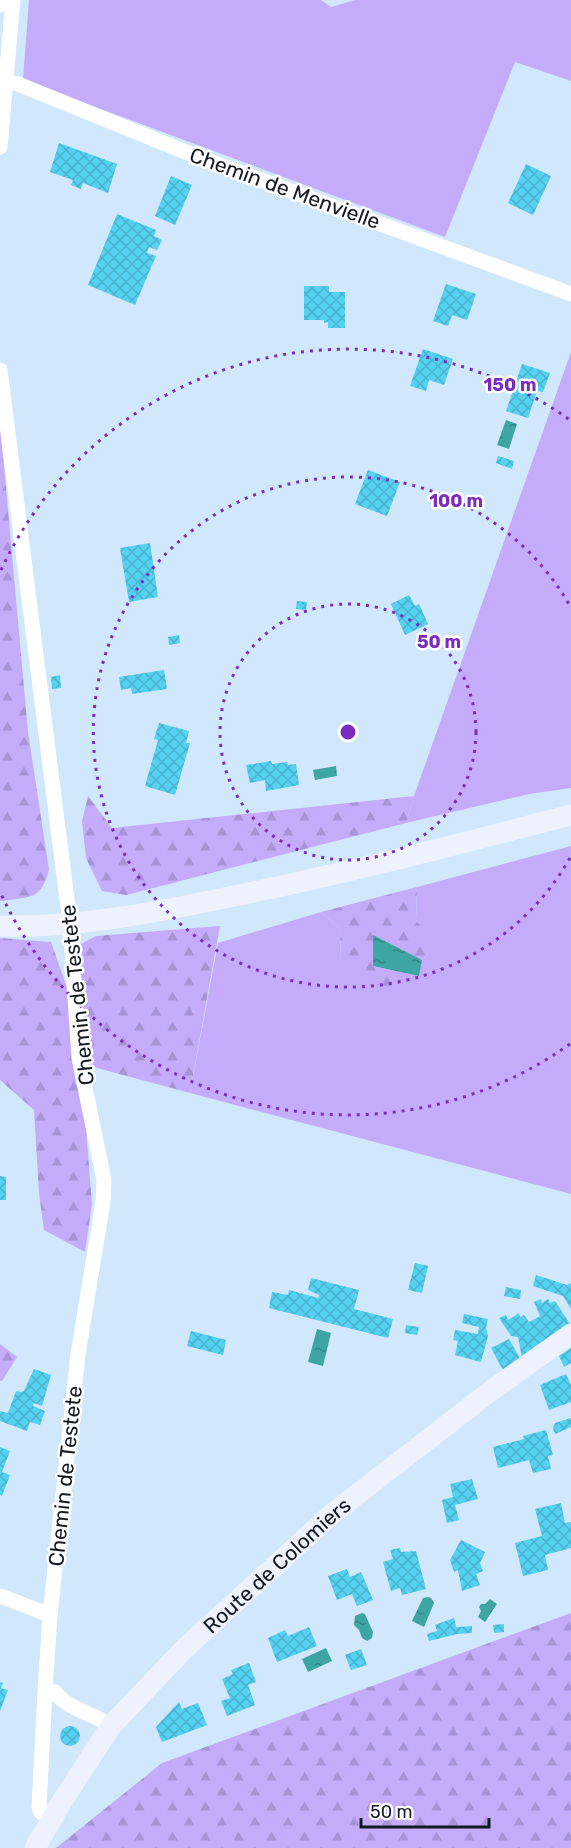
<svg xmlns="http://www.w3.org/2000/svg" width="571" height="1848" viewBox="0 0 571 1848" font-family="Rubik,sans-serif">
<defs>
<pattern id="forest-firs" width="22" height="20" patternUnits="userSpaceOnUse" patternTransform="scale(1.5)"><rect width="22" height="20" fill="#c5acfb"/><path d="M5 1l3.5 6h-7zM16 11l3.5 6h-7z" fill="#a893d7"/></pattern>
<pattern id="water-ripples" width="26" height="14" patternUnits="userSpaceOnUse" patternTransform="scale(1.5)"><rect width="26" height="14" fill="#3da5a2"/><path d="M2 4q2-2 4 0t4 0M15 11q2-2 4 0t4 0" fill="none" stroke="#328684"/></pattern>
<pattern id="building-cross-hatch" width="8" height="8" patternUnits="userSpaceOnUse" patternTransform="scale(1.5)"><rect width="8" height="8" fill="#55d1f2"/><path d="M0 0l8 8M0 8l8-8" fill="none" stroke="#49b3cf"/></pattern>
</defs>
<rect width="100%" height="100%" fill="#d1e7fb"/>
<path fill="#c5acfb" d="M29,0H321L331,7L355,0H571V81L515,62L445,237L23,80Z
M571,352V788L529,794L406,823L414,796Z
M571,846V1194L190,1093L218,943L321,912L340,929L341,961L418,976L422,960L434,944L416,920L417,887Z"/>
<path fill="url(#forest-firs)" d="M0,421L28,732L49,870C41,900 31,896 4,901H0Z
M88,796L112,828L414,796L406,823L126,895L102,891L86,858L82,821Z
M417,887L416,920L435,944L422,960L373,936V966L419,976L391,992L366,984L341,961L340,929L321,912Z
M220,926L190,1093L86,1065L79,945L96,936Z
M0,938L51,942L77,1016L92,1204L85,1252L44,1230L39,1193L34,1110L0,1080Z
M0,1344L17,1357L2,1381H0Z
M571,1613V1848H56L162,1763Z"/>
<path fill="url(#water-ripples)" d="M506,420L517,424L509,449L497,445Z
M336,766L337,776L315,780L313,770Z
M373,935L422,960L419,976L373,966Z
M317,1329L331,1333L323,1366L308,1362Z
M428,1597L431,1598L434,1603L424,1627L412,1621L423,1598Z
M490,1599L497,1604L485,1622L478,1617L481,1611L479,1607L481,1604H485Z
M362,1613L365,1614L373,1632L372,1638L367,1641L362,1638L359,1630L354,1625L355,1616Z
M326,1648L332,1661L308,1672L302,1659Z"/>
<path fill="url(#building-cross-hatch)" d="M59,143L117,164L108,193L83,183L81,189L71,185L73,180L50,172Z
M526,164L551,176L533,215L508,203Z
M171,176L192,185L175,225L155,216Z
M117,214L156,230L154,236L162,240L157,250L149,247L147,253L156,256L135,305L88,285Z
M446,284L476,294L467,320L452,315L448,326L433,321Z
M304,286H329V292H345V328H328V322L324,323V320H304Z
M423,349L453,359L444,385L429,380L426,391L410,386Z
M522,364L550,373L543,392L537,391L528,418L506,411Z
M498,456L514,461L512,469L496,463Z
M368,470L400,482L387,516L355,504Z
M150,543L158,597L129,602L120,548Z
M409,595L415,606L419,604L428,624L405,635L391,604Z
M297,601L307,602L306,610L296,609Z
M179,635L180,643L169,645L168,637Z
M164,670L167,689L132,694L131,688L121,690L119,677Z
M60,675L61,688L52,689L51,677Z
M159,723L189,731L186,743H190L175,795L145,786L158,740L154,739Z
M271,761L272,764L287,762L288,765L296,764L299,785L266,791L265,780L250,783L246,765Z
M0,1176L6,1177V1200H0Z
M415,1263L428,1266L422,1293L408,1290Z
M536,1275L567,1285L571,1283V1309L563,1296L533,1286Z
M311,1278L359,1290L354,1309L393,1319L388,1338L269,1308L272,1292L288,1295L289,1290L318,1298L319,1295L308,1290Z
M506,1287L521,1290L520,1299L504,1296Z
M541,1299L542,1303L548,1299L550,1303L555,1301L570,1324L522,1358L518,1337L511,1336L499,1318L506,1315L508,1320L519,1313L520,1317L524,1315L529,1322L540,1316L534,1302Z
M464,1314L488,1319L486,1328L488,1336L481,1362L455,1355L458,1341L453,1340L455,1330L478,1334L479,1327L462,1323Z
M406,1325L419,1327L417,1335L405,1333Z
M191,1331L226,1340L223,1355L187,1346Z
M509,1339L521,1360L504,1372L491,1348Z
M571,1348V1363L564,1367L559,1356Z
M34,1369L51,1375L42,1406L34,1403L33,1406L45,1411L40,1425L30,1422L27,1431L0,1421V1411L8,1413L16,1391L21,1392L24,1391Z
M566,1374L571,1385V1402L549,1410L540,1385Z
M571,1418V1427L555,1434L553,1428L555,1423Z
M546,1430L553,1455L548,1456L551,1469L533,1473L529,1460L498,1468L493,1447L524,1439L523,1436Z
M0,1447L10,1451L2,1472L10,1475L2,1496L0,1495Z
M472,1479L478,1499L455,1505L459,1520L447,1523L442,1500L453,1497L450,1484Z
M561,1503L565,1523L571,1522V1548L545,1555L548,1570L523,1576L515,1543L542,1536L535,1509Z
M461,1540L485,1552L480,1563L483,1571L476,1574L480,1585L462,1591L458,1570L454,1572L450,1560Z
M400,1548L401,1552L416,1551L426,1589L402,1595L400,1588L391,1591L383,1562L393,1559L390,1550Z
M347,1569L350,1577L361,1572L373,1600L357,1606L352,1594L337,1600L328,1576Z
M454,1618L456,1627L472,1626V1633L457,1634L429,1641L427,1634L437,1631L435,1625Z
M504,1624V1632L494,1633L493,1625Z
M309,1627L317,1646L277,1662L268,1638L285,1630L288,1636Z
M361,1649L367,1665L351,1670L345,1655Z
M249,1663L256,1682L248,1685L255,1705L227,1716L221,1701L230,1698L222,1679L233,1674L231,1670Z
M0,1682L3,1683L1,1688L8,1690L0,1711Z
M179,1702L182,1709L198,1703L207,1725L162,1742L156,1727Z
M60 1736a10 10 0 1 1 20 0a10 10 0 1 1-20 0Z"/>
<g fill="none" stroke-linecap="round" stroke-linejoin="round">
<path stroke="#fff" stroke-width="15" d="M0,5L1,0
M0,80L18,84L193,155L571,294
M0,147L13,0
M0,370L70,923L79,1058L104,1180L103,1202L78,1354L50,1615L45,1691
M0,1596L50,1615
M51,1821L40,1811L39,1807L45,1691L55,1692C68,1710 94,1713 111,1726"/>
<g stroke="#eef2fe" stroke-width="21">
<path d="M0,926C78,928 158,912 234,896C348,873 459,844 571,815"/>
<path id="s1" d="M35,1848L59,1806L111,1726L184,1649L333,1513L496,1387L571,1334"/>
</g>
</g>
<g fill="none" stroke="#7b2cbf" stroke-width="3" stroke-dasharray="3 6">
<circle cx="348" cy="732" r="128"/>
<path d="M570 858A255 255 0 1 1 570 606"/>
<path d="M570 1044A383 383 0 0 1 1 894M1 570A383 383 0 0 1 570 420"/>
</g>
<g text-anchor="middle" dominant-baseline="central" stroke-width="5" stroke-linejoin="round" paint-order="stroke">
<g font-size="21" fill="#131a21" stroke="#fff">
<text transform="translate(285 188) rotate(20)">Chemin de Menvielle</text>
<text transform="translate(77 995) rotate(-96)">Chemin de Testete</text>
<text transform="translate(65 1476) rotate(-84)">Chemin de Testete</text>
<text stroke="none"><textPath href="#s1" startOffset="375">Route de Colomiers</textPath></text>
</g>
</g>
<circle cx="348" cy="732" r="9" fill="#7b2cbf" stroke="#fff" stroke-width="3"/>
<g font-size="18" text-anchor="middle" font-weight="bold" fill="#7b2cbf" stroke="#fff" stroke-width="5" stroke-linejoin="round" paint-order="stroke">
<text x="510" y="391">150 m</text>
<text x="456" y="507">100 m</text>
<text x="439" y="648">50 m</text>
</g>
<path d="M361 1818v9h128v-9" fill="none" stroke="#131a21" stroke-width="3"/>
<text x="370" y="1818" font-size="18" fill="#131a21" stroke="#ffffff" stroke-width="4.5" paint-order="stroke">50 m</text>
</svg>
